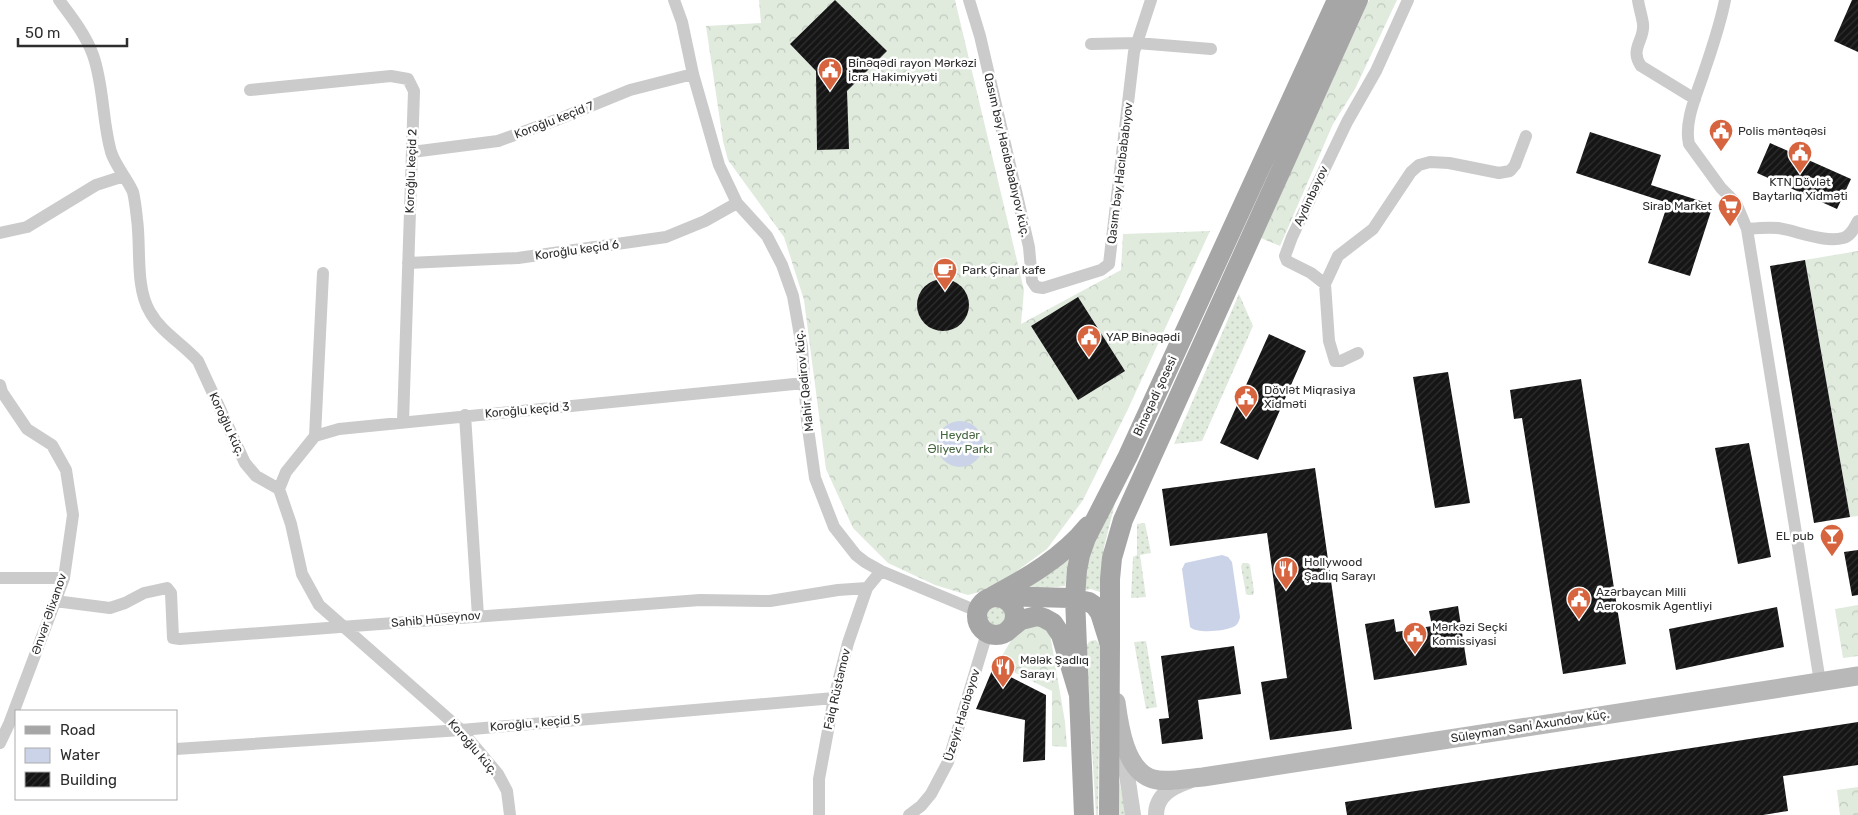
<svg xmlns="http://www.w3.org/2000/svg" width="1858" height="815" viewBox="0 0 1858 815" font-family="Rubik,sans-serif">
<defs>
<pattern id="grass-dots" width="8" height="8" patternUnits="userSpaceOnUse" patternTransform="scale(1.25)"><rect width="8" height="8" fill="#e0eadd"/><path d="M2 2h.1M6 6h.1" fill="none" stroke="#c0c9be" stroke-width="1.8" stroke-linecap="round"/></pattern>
<pattern id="forest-crowns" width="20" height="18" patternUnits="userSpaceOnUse" patternTransform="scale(1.25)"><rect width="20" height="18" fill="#e0eadd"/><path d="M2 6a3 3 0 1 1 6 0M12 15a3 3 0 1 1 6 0" fill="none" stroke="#c0c9be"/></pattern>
<pattern id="building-hatch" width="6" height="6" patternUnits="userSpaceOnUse" patternTransform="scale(1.25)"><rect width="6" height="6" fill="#151515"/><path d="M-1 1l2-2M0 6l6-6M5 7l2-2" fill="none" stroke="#2f2f2f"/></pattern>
</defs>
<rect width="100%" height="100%" fill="#fff"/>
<path fill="url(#grass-dots)" d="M1239,294L1253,326L1202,441L1174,444Z
M1117,495L1104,547L1100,592L1091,589L1082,591L1089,552Z
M1145,523L1151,553L1140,555L1146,597L1131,598L1133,557L1137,555V524Z
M1073,550L1065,586L1022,590Z
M1243,563H1248L1250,565L1254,591L1253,595H1248L1246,594L1241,566Z
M984 616a12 12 0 1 1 24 0a12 12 0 1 1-24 0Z
M1096,640L1100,645L1098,815H1096L1086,646L1090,641Z
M1146,641L1157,707L1146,709L1134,642Z
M1116,765L1126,815H1116Z"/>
<path fill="url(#forest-crowns)" d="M759,0H955L1024,290L1021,324L1121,270L1123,234L1210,231L1128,409L1083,500L1047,549L1010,576L987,590L968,595L935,585L888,563L853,528L826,469L804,300L784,237L728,160L723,141L706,26L761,23Z
M1369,0H1397L1355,89L1333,124L1280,246L1261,238Z
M1858,251V516L1850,517L1805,260Z
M1858,605V656L1843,658L1835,609Z
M1039,624L1050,634L1065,722L1067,747L1052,746V691L997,664L1018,629Z
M1858,787V815H1840L1837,790Z"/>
<path fill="#cbd3e8" d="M937 444a23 23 0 1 1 46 0a23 23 0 1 1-46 0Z
M1222,555L1228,557L1232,562L1240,617C1239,621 1238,625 1233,627C1225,631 1197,634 1190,627L1182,569L1185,563Z"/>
<path fill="url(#building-hatch)" d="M835,0L887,51L847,91L849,149L817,150L816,71L790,44Z
M1852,0H1858V52L1834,41Z
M1590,132L1661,155L1651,185L1713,205L1690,276L1648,263L1668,203L1576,173Z
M1770,143L1851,179L1837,209L1757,173Z
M1805,260L1850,517L1814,523L1770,266Z
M917 305a26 26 0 1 1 52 0a26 26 0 1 1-52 0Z
M1078,297L1125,371L1078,400L1031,326Z
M1269,334L1306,351L1258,460L1220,443Z
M1448,372L1470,503L1435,508L1413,377Z
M1581,379L1626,664L1563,674L1522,418L1514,419L1510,390Z
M1749,443L1771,557L1738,564L1715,448Z
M1315,468L1352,729L1270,740L1261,682L1287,678L1267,533L1170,546L1162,489Z
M1858,550V595L1852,596L1844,552Z
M1458,606L1467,665L1374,680L1365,624L1394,619L1396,632L1432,626L1429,611Z
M1777,607L1784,647L1676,670L1669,629Z
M1234,646L1241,694L1198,700L1203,739L1162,744L1159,719L1169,718L1161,656Z
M993,668L1046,695L1045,760L1023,762L1025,720L976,709Z
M1858,722V765L1783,776L1788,811L1763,815H1347L1345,802Z"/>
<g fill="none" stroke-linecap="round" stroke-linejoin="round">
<path stroke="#cbcbcb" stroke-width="12" d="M59,0C71,16 86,35 93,55C104,86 102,120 111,152C116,167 127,178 133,192C135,200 136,210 137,219C141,247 135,287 150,312C161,332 183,344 198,361L245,463L256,476L279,489L291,524L302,574L319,605L461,730L498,774L507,791L510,815
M674,0L682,22L693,74L719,165L737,203L767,236L782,265L793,296L802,347L807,421L815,478L834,527L856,555L865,562L881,571L977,611
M969,0L980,36L1029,247L1032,281L1036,287L1043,288L1101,270L1109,264L1134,52L1151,0
M1638,0C1639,8 1642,16 1643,24C1645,40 1629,49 1641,66L1695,99
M1725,0C1720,26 1711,51 1703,75C1696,96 1684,122 1689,144L1721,188L1736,203L1747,229L1820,682
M1091,44L1137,43L1211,49
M250,90L391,76L408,79L414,91L403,422
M412,152L498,141L559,119L630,90L693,74
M1747,229C1758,228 1767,227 1778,228C1797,231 1825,243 1843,238C1851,236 1854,228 1858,221
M0,233L27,227L96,185L124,176
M408,263L518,258L666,237L705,221L737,203
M1325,284L1338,256L1373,229L1411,172L1419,165L1430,162L1449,163L1499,173L1510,171L1515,165L1526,136
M1358,353L1341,361H1335L1329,341L1325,284L1311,273L1287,261L1285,256L1292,237L1347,122L1376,71L1408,0
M0,385L2,392L27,429L52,445L66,470L73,515L64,578L9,724L0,743
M465,415L478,616
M315,436L323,273
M279,489L286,472L315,436L339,429L804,383
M0,578H64
M55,601L110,608L125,603L144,593L167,588L171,593L173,638L180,639L700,600L770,601L838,590L867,588
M176,749L461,730L834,698
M819,815V779L834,698L848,643L867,588L881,571
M909,815L921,806L931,794L948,762L987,633"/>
<path stroke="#cbcbcb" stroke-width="16" d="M1123,748L1133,815
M1156,815C1156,795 1172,787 1189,781"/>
<path stroke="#b8b8b8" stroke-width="19" d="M1116,702C1119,725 1125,771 1153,779C1166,783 1189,778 1203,777L1858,676"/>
<path stroke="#a6a6a6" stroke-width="20" d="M993,596C1027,578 1063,557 1088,526
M997,596L1070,598L1089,602L1095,606L1100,613L1110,645L1109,815
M977 616a19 19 0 1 1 38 0a19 19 0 1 1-38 0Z
M1011,628L1021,620L1037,616L1044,618L1053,623L1061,635L1079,695L1084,815
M1110,645V579L1112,558L1123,520L1358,0
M1079,695L1075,598L1077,570L1080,555L1086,538L1128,456L1337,0"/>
</g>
<defs>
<symbol id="civic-pin" viewBox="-11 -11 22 30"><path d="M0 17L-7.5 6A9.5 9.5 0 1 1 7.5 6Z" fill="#d6653f" stroke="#fff"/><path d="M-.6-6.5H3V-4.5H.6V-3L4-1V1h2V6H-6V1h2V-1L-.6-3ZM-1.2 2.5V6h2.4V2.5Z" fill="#fff"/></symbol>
<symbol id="supermarket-pin" viewBox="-11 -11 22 30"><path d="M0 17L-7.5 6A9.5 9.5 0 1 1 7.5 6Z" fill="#d6653f" stroke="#fff"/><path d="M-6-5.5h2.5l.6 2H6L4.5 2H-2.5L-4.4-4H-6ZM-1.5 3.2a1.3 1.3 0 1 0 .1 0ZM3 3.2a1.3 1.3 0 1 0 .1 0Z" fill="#fff"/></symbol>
<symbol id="cafe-pin" viewBox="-11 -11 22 30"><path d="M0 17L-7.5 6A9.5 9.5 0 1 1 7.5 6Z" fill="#d6653f" stroke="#fff"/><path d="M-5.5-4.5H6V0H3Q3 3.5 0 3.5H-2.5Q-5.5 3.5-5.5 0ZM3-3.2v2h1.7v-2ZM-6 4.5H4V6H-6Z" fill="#fff"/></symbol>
<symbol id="bar-pin" viewBox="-11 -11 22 30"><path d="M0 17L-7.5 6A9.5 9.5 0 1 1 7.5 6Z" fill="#d6653f" stroke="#fff"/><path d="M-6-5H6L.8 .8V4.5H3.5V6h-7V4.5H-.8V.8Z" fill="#fff"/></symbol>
<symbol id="restaurant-pin" viewBox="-11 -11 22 30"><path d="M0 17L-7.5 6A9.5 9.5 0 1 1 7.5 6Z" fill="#d6653f" stroke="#fff"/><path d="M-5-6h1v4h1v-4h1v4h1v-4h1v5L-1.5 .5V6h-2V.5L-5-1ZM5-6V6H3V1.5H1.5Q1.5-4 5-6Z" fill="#fff"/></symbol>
</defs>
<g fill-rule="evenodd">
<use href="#civic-pin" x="816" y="56" width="28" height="38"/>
<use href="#civic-pin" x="1707" y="117" width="28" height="38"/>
<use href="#civic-pin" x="1786" y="139" width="28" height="38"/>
<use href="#supermarket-pin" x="1716" y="192" width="28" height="38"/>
<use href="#cafe-pin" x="931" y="256" width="28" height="38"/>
<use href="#civic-pin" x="1075" y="323" width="28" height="38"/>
<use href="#civic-pin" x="1232" y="383" width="28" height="38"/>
<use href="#bar-pin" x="1818" y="522" width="28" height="38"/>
<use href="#restaurant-pin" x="1272" y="555" width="28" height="38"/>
<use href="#civic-pin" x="1565" y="585" width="28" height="38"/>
<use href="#civic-pin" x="1401" y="620" width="28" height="38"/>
<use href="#restaurant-pin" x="989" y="653" width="28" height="38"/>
</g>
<g text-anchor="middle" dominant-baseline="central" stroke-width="5" stroke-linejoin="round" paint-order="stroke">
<g font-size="12" fill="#2e2e2e" stroke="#fff" text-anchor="start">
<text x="848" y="63">Binəqədi rayon Mərkəzi<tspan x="848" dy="14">İcra Hakimiyyəti</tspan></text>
<text x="1738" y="131">Polis məntəqəsi</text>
<text x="1800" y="182" text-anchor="middle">KTN Dövlət<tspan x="1800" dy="14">Baytarlıq Xidməti</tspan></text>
<text x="1712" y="206" text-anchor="end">Sirab Market</text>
<text x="962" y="270">Park Çinar kafe</text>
<text x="1106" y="337">YAP Binəqədi</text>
<text x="1264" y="390">Dövlət Miqrasiya<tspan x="1264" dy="14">Xidməti</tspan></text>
<text x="1814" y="536" text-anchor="end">EL pub</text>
<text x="1304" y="562">Hollywood<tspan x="1304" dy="14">Şadlıq Sarayı</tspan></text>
<text x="1596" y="592">Azərbaycan Milli<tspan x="1596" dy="14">Aerokosmik Agentliyi</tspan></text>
<text x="1432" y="627">Mərkəzi Seçki<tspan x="1432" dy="14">Komissiyasi</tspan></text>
<text x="1020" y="660">Mələk Şadlıq<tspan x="1020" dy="14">Sarayı</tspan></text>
</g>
<g font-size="12" fill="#2e2e2e" stroke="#fff">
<text transform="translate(554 120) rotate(-21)">Koroğlu keçid 7</text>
<text transform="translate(1007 155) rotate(77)">Qasım bəy Hacıbababıyov küç.</text>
<text transform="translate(411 171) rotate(-88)">Koroğlu keçid 2</text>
<text transform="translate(1120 173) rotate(-83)">Qasım bəy Hacıbababıyov</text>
<text transform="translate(1311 196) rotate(-65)">Aydınbəyov</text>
<text transform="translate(577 250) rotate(-8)">Koroğlu keçid 6</text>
<text transform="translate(804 381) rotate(-96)">Mahir Qədirov küç.</text>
<text transform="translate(1155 396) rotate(-65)">Binəqədi şosesi</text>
<text transform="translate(527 410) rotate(-5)">Koroğlu keçid 3</text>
<text transform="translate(227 424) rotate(65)">Koroğlu küç.</text>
<text transform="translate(49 614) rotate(-71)">Ənvər Əlixanov</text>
<text transform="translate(436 619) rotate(-5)">Sahib Hüseynov</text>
<text transform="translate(837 689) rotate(-77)">Faiq Rüstəmov</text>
<text transform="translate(962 715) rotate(-73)">Üzeyir Hacıbəyov</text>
<text transform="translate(535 723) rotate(-5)">Koroğlu , keçid 5</text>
<text transform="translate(1530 726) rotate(-9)">Süleyman Sani Axundov küç.</text>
<text transform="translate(473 747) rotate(49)">Koroğlu küç.</text>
</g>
<g font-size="12" fill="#45663f" stroke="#fff">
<text x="960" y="435">Heydər<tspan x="960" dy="14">Əliyev Parkı</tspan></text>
</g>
</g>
<rect x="15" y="710" width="162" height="90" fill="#ffffff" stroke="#ababab"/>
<rect x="25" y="726" width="25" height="8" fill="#a6a6a6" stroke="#ababab"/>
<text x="60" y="735" font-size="15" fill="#2e2e2e">Road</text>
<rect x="25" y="748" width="25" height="15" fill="#cbd3e8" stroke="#ababab"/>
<text x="60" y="760" font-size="15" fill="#2e2e2e">Water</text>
<rect x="25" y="772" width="25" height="15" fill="url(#building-hatch)" stroke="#ababab"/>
<text x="60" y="785" font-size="15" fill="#2e2e2e">Building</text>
<path d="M18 38v8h109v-8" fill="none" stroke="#2e2e2e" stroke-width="2.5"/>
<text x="25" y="38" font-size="15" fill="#2e2e2e" stroke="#ffffff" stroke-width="4" paint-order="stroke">50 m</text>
</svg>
